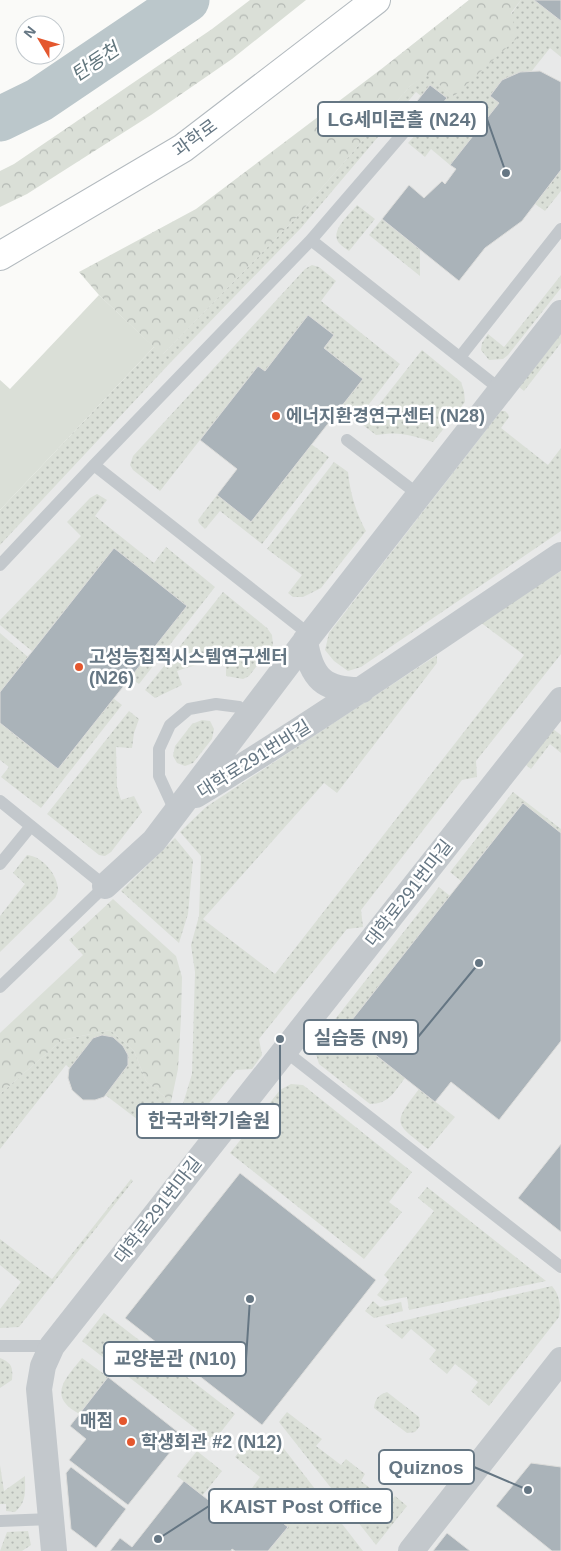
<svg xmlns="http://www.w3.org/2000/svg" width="561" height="1551" viewBox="0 0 561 1551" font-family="Helvetica,'Noto Sans KR',sans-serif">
<defs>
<pattern id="grass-dots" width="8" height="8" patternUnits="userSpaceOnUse" patternTransform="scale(1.25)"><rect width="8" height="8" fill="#dadfd7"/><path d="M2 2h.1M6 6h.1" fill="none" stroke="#b4b9b4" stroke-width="1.8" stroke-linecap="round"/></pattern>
<pattern id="forest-crowns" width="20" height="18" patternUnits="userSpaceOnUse" patternTransform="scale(1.25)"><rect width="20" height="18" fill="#dadfd7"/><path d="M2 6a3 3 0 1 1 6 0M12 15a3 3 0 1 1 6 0" fill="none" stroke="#b4b9b4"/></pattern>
</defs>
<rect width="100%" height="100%" fill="#fafaf8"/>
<path fill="#e8e9e9" d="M469,0H561V1551H0V528L162,355L384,67Z"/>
<path fill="url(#grass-dots)" d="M521,0H534L561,21V57L550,48L531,72L502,80L490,96L499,103L450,165L431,149L425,157L408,143L421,129L446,98L430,85L421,96L416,92L301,228L170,363L0,545V510L154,347L163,354L293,221L410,86L427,74L454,96Z
M561,170V191L545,211L535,204Z
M357,205L375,219L349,251C346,249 342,246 339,243C329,231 350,214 357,205Z
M382,219L420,250V276L369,235Z
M312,265L319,267L336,281L321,301L400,364L356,421L340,408L363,379L324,348L334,335L308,315L265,371L258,366L160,491L133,470L130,465L133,456L305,269Z
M561,275V288L508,355L503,359L489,360L481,350L482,343L488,334L504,347Z
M561,334V343L524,391L519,387Z
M422,350L461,382L464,391L465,402L433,442C411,435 400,431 376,435L363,425Z
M501,411H505L508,414L509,417L501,428L548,465L561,448V531L361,667L348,671L334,661L325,650L329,633Z
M311,444L329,457L262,544L220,511L205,529L199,523L198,520L217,495L251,521Z
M334,462L348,472C350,493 356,513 366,531L321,588L303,597H293L288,593L302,575L267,549Z
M97,494L107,500L95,516L154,563L166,547L215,587L139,684L130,678L114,549L32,651L0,625V620L81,536L67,522L90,498Z
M561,571V654L476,761L477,777L462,780L361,910L363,927L347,929L259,1039L262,1055L252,1069L236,1070L188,1129L178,1120L192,1074L195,972L191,945L199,916L201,856L180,832L206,807L437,655V663L337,793L324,783L203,919L275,974L524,655L480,622Z
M223,592L267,628L272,635L273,645L249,676L243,679L226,676V662C210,662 192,665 177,671L182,685L155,698L145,690Z
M0,633L28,657L0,692Z
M113,698L122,705L41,808L1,777L9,767L0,760V723L58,769Z
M129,711L139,719L134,733L132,748L116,747L117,787L121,800L134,796L142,812L111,852L105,856L99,855L47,814Z
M202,720L210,721L214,729L212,739L193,763L185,766L177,763L173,756L175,746L192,724Z
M553,729L561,735V753L550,744L531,769L526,765Z
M513,792L561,829V833L523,803L461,881L450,872Z
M175,838L193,860L188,914L179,943L121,891Z
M27,855C42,856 58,875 58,890C58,891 56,897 55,898L0,952V916L25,884L13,873Z
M439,887L450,896L405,1078C394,1092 389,1104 370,1104L319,1064L316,1054L318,1041Z
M110,1030L134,1051L146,1081L171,1102L150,1129L66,1065L0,1149V1094L62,1040Z
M291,1084L303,1085L412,1172L389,1202L402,1212L364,1259L230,1153L280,1090Z
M419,1089L455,1117L428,1149C394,1122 392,1125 419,1089Z
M131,1179L133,1181L19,1327L0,1328V1309L21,1282L0,1265V1239L52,1279Z
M427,1187L546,1281L409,1310L407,1297L385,1301L377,1295L389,1280L384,1275L434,1211L418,1198Z
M552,1286C560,1296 561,1305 559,1317L489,1406L471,1391L478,1382L455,1364L447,1374L429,1359L436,1350L411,1329L402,1339L385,1325Z
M373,1301L380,1307L401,1302L403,1311L374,1318L365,1311Z
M104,1313L235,1414L213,1442L82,1341Z
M0,1358C12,1363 13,1367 12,1380L0,1388Z
M82,1358L108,1377L79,1414C75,1411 69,1408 66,1404C52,1389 73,1370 82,1358Z
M387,1392L419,1417L420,1426L415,1432L407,1433L374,1408C375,1399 378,1395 387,1392Z
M287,1412L322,1439L316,1446L341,1465L346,1459L365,1474L361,1481L389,1503L395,1496L407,1506L376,1545L279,1422Z
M255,1432L265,1440L271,1432L363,1551H268L288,1527L247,1495L260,1477L235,1457Z
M197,1451L222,1471L202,1496L177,1476Z
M0,1465L4,1491L25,1476C25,1491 27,1502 15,1512L6,1511V1504H0Z
M28,1531L31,1545L22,1551H0L7,1532Z"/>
<path fill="url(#forest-crowns)" d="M250,0H306L232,59L151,115L27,194L0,207V171L14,164L212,29Z
M469,0H521L511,13L517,38L454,96L427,75L410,86L293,221L162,355L99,295L79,272L196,209L384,67Z
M113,899L176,956L182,977L181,1018L178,1069L171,1102L146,1081L134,1051L110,1030L62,1040L0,1094V1033L83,955L69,940Z"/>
<path fill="#dadfd7" d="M99,295L154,347L0,510V380L10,389Z"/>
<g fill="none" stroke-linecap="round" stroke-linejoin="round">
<path stroke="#bbc7cb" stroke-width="45" d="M0,119L39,100L187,0"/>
</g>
<path fill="#aab3b9" stroke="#dcdcda" d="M534,0H561V21Z
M540,71L561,82V170L522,221L485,248L459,281L382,219L409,185L424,198L442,181L445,184L456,169L450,165L499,103L490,96L502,80L520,72Z
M430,85L447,98L421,129L405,116Z
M308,315L334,335L324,348L363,379L251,522L217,495L237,469L200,440L258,366L265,371Z
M114,548L187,606L58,769L0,723V692Z
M523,803L561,833V1041L499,1120L451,1082L435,1102L344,1030Z
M102,1035L113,1037L123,1046L128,1055V1065L104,1097L95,1100H83L72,1090L68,1078L69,1069L93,1038Z
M561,1144V1232L518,1198Z
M240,1173L376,1280L262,1425L125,1318Z
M108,1377L183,1436L128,1505L69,1460L86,1439L70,1426Z
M531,1463L561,1467V1551H552L496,1506Z
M71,1467L126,1509L96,1548L71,1529L66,1473Z
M184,1481L230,1517L247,1495L288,1527L268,1551H235L232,1549L231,1551H110L120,1538L132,1547Z
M447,1533L470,1551H433Z"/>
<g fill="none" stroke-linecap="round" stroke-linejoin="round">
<defs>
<path id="secondary" d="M0,256L183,148L376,0"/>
</defs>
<use href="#secondary" stroke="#b3babf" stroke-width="30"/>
<path stroke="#c3c8cc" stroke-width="12" d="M311,240L501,390
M460,357L561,229
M347,440L419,495
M94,465L310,635
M0,565L94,465L311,240L405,131
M0,801L105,886L0,987
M176,813L159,776V749L170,725L189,709L216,704L239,707L250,715
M0,864L31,826
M285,1051L561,1267
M0,1346H52
M0,1521L51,1519"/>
<path stroke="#c3c8cc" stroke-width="26" d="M305,641C311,678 324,691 362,690
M196,795C321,719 440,636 561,555
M105,886L154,841L310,635L561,313
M54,1551L39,1389L43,1366L52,1346L561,700
M411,1551L561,1360"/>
<use href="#secondary" stroke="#fff" stroke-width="28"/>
</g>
<g fill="#e4572e" stroke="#fff" stroke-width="2">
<circle cx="276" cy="416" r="5"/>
<circle cx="79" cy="667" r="5"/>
<circle cx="123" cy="1421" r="5"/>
<circle cx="131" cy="1442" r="5"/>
</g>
<g text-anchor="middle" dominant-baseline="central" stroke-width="5" stroke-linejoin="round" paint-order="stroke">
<g font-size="18" fill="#657683" stroke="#fff">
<text transform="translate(195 138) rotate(-36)">과학로</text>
<text transform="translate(254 759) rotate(-32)">대학로291번바길</text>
<text transform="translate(409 893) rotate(-52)">대학로291번마길</text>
<text transform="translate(158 1210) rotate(-52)">대학로291번마길</text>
</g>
<g font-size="18" font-weight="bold" fill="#657683" stroke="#fff" text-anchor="start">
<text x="286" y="416">에너지환경연구센터 (N28)</text>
<text x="89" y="657">고성능집적시스템연구센터<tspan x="89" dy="21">(N26)</tspan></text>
<text x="113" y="1421" text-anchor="end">매점</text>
<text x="141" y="1442">학생회관 #2 (N12)</text>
</g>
<g font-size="19" font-style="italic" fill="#60757c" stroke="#fff">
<text transform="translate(95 62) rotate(-34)">탄동천</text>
</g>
</g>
<path fill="none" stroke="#657683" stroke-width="2" d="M506 173L487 119M479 963L418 1037M280 1039L280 1121M250 1299L246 1359M528 1490L474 1467M158 1539L209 1506"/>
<g fill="#657683" stroke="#fff" stroke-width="2">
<circle cx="506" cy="173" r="5"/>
<circle cx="479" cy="963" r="5"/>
<circle cx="280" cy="1039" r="5"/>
<circle cx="250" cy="1299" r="5"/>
<circle cx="528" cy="1490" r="5"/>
<circle cx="158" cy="1539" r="5"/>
</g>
<g fill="#fff" stroke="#657683" stroke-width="2">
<rect x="318" y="102" width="169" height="34" rx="5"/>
<rect x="304" y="1020" width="114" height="34" rx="5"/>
<rect x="137" y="1104" width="143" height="34" rx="5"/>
<rect x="104" y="1342" width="142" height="34" rx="5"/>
<rect x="379" y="1450" width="95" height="34" rx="5"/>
<rect x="209" y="1489" width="183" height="34" rx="5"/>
</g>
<g font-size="19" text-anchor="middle" font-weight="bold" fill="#657683">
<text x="402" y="126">LG세미콘홀 (N24)</text>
<text x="361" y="1044">실습동 (N9)</text>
<text x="209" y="1127">한국과학기술원</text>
<text x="175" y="1365">교양분관 (N10)</text>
<text x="426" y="1474">Quiznos</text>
<text x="301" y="1513">KAIST Post Office</text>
</g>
<g transform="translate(40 40) rotate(308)"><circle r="24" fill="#ffffff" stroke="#c1c8cd"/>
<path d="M0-4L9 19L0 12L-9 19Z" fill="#e4572e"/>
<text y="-8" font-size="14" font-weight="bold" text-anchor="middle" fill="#657683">N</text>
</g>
</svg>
